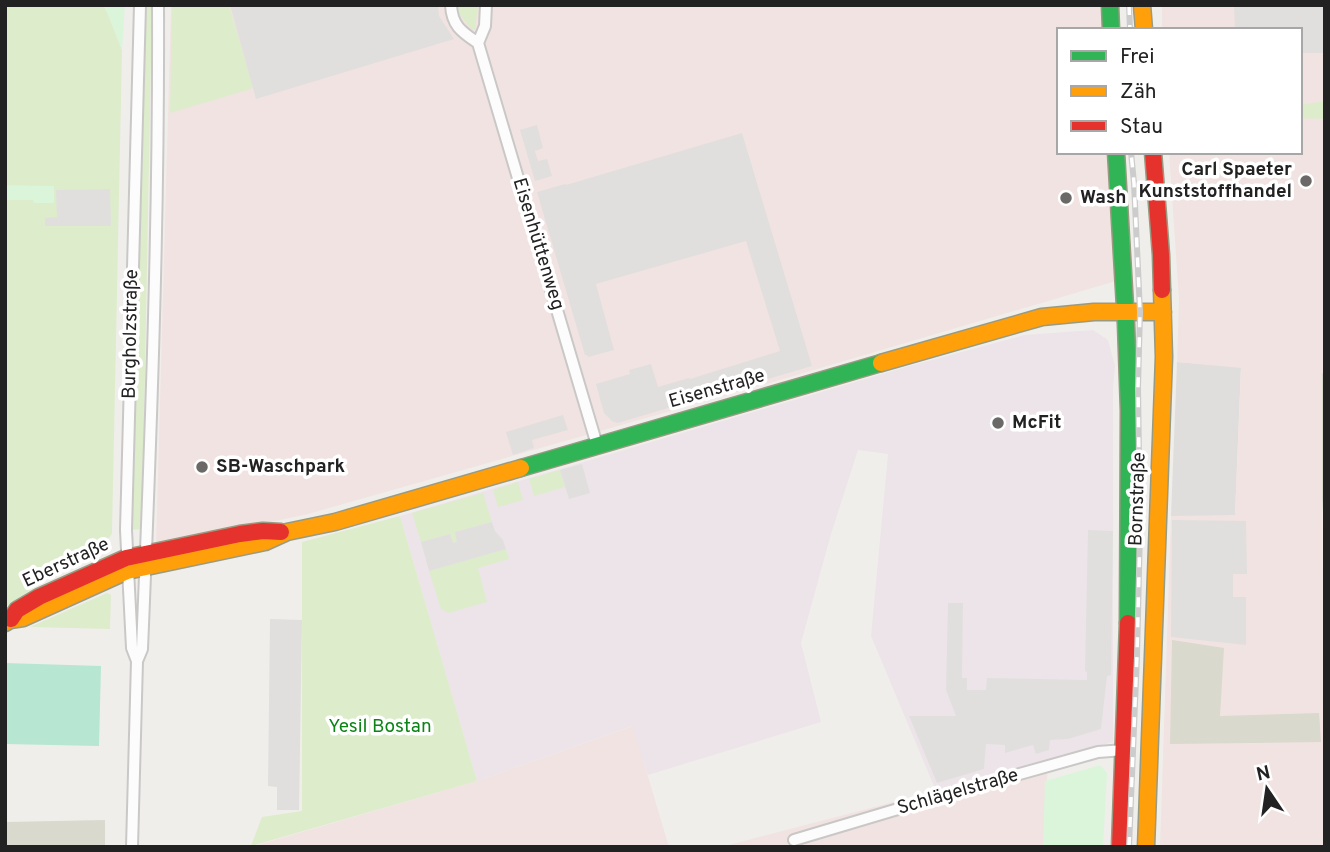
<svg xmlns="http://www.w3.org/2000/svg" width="1330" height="852" viewBox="0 0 1330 852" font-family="Overpass,sans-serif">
<rect width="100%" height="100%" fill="#f0eeeb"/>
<path fill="#dfdedc" d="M1177,362L1241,367L1235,516H1171Z"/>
<path fill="#f1e3e1" d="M171,5H1101V30H1059V152H1109L1116,281L773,382L308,514L156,547Z
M1162,5H1325V373H1322L1323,747L1325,847H1160L1171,516L1235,515L1241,368L1177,362L1179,299L1169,152H1300V30H1162Z
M633,726L669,847H251L477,781Z
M1048,760L1044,847H721L936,791Z"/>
<path fill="#ede4e9" d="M1093,330L1108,340L1115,366L1113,388V742L936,791L871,636L888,454L858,450L831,534L801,643L821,722L648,775L632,726L477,781L400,516L906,367L1024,335Z"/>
<path fill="#d9d9cd" d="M1322,373H1325V846L1323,747L1324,529L1322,498Z
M1172,640L1224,648L1220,716L1319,713L1321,742L1170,744Z
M105,820V847H5V822Z"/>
<path fill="#ddeccb" d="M5,5H103L108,14L122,50L112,533L110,537L5,607Z
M143,5H152L142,529L131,530L138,319Z
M172,5H229L253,87L251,89L170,113Z
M458,5H478L475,30L471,29L458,12Z
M1325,101V119L1300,118V105Z
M560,470L565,487L534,496L529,479Z
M518,482L523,500L498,507L493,490Z
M483,493L492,522L456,532L458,542L453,543L450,534L421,542L412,513Z
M400,516L477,781L251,846L262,817L302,811V542Z
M506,549L509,559L478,568L487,602L448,613L441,609L429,571Z
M107,593L111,595L110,629L30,627Z"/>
<path fill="#daf5da" d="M103,5H125L122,50L108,14Z
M5,185L54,186V203H34L33,200H5Z
M1097,766H1101L1107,773L1103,847H1043L1045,781Z"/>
<path fill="#b7e6d2" d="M5,663L101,666L99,746L5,744Z"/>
<path fill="#e0dfde" d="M230,5H438L439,16L454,39L256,99Z
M1234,5H1325V53H1300V30H1235Z
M537,125L543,148L535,151L538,161L547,159L552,176L535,181L520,130Z
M742,133L812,366L631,419L618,423L612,421L604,413L596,384L630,374L629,370L651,364L658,387L689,378L690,379L780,351L746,241L596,284L614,350L588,357L587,355H585L537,192L565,184L566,185Z
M110,189L111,226H45V218L57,217L56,190Z
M563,415L568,430L532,440L534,448L513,455L506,432Z
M582,464L590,493L569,499L560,470Z
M1172,520L1246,521L1247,574H1233V597H1246V645L1171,637Z
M492,522L495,531L503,540L506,549L429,571L421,542L450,534L453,543L457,542L455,532Z
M1088,530L1113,531L1111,675L1107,676L1101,729L1068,739L1050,740L1049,750L1036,754L1033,745L1005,753V745L986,744L984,769L937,783L909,716H956L946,690L948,603H963L962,678H967V690H986L987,678L1087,680V672L1085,671Z
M270,619L302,620L299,810H277V787L268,786Z"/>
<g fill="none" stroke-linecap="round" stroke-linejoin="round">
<defs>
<path id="street" d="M451,5C452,26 462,32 478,43L597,445
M478,43L485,26L486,5
M137,661L132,648L126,530L140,5
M794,840L945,795L1098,752L1124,750
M132,847L137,661L142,649C151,434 159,220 158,5"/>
<path id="fast" d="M1110,5L1111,30
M1116,152L1126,324L1129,411L1128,623
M521,468L881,363"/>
<path id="slow" d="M1142,5L1144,30
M881,363L1042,317L1094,312H1163
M5,623L10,620L23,618L127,571L265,542L287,532L335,522L521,468
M1146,847L1164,357L1162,290"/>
<path id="jam" d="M1153,152L1161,255L1162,290
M11,619L17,610L39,597L126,558L240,534L263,531L281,532
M1120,847L1128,623"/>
</defs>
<use href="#street" stroke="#c9c8c7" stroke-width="14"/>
<use href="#fast" stroke="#999a82" stroke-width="19"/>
<use href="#slow" stroke="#999a82" stroke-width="19"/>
<use href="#jam" stroke="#999a82" stroke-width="19"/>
<use href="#street" stroke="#fdfcfc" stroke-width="10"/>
<use href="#fast" stroke="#30b455" stroke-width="16"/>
<use href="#slow" stroke="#ff9f0a" stroke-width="16"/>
<use href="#jam" stroke="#e5322d" stroke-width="16"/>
<defs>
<path id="rail" d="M1129,5L1130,30
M1129,847L1137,656L1140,530L1138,387L1140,312L1134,183L1131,152"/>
</defs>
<use href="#rail" stroke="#ccc" stroke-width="6"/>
<use href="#rail" stroke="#fff" stroke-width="3.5" stroke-dasharray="10" stroke-linecap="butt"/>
</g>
<g fill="#6a6968" stroke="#fff" stroke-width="2.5">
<circle cx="1306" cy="181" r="7"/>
<circle cx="1066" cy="198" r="7"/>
<circle cx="998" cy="423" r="7"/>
<circle cx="202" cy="467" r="7"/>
</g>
<g text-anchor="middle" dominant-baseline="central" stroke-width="7" stroke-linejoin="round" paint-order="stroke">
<g font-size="19" font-weight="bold" fill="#222" stroke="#fff" text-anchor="start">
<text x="1292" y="170" text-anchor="end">Carl Spaeter<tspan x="1292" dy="22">Kunststoffhandel</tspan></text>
<text x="1080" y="198">Wash</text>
<text x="1012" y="423">McFit</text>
<text x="216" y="467">SB-Waschpark</text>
</g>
<g font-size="19" fill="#222" stroke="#fff">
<text transform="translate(538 244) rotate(73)">Eisenhüttenweg</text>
<text transform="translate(131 334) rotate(-89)">Burgholzstraße</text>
<text transform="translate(717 389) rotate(-16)">Eisenstraße</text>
<text transform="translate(1138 499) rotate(-88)">Bornstraße</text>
<text transform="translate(66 563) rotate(-25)">Eberstraße</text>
<text transform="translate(958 792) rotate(-16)">Schlägelstraße</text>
</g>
<g font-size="19" fill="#0c8416" stroke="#fff">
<text x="380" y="727">Yesil Bostan</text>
</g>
</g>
<rect width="1330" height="852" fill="none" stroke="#222222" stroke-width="14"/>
<rect x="1057" y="28" width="245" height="126" fill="#ffffff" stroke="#a7a7a7" stroke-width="2"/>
<rect x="1071" y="51" width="35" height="10" fill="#30b455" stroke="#a7a7a7" stroke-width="2"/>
<text x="1120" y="63" font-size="21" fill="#222222">Frei</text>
<rect x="1071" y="86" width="35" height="10" fill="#ff9f0a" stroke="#a7a7a7" stroke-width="2"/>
<text x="1120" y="98" font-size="21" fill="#222222">Zäh</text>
<rect x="1071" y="121" width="35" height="10" fill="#e5322d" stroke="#a7a7a7" stroke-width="2"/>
<text x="1120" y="133" font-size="21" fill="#222222">Stau</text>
<g transform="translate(1267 789) rotate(347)" stroke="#ffffff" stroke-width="5" paint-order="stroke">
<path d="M0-5L12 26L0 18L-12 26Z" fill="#222222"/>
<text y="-10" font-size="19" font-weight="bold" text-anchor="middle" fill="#222222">N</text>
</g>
</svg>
